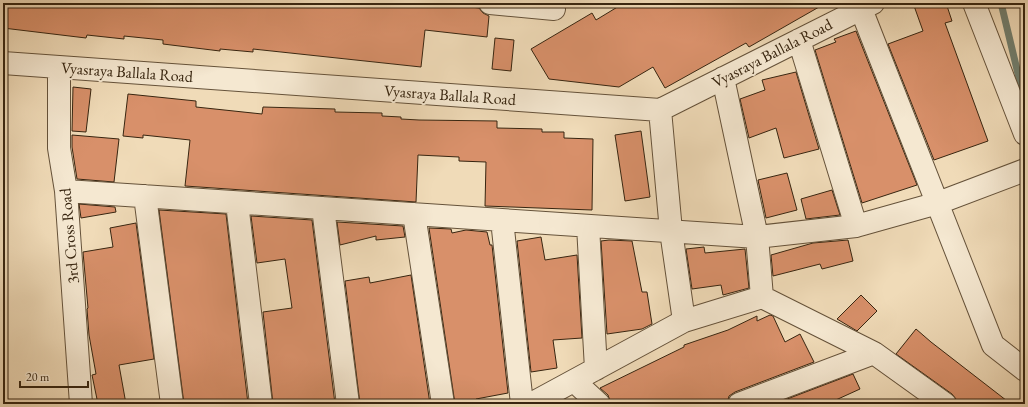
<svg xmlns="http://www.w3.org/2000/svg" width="1028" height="407" viewBox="0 0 1028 407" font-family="'EB Garamond',serif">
<rect width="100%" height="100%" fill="#f0dbb8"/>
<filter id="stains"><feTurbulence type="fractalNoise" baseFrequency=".005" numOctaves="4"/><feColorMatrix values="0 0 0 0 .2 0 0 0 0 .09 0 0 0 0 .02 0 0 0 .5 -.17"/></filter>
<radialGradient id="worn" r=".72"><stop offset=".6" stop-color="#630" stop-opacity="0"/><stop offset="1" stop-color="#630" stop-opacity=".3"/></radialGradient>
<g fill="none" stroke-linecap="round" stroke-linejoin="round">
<path stroke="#727f6f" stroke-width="7" d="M1001,3L1025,103"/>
</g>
<path fill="#d8906a" stroke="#372510" d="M3,3H438L479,8L483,13L489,16L487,37L425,30L421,67L253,49V52L220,49V51L163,44V40L124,36V39L87,35L86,38L3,28Z
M624,3H826L749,47L746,43L665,88L653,67L619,87L549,79L531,49L592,13L596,20Z
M913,3H946L952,21L945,23L988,141L934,160L888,44L923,31Z
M856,31L917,185L862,203L815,50L836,42L834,39Z
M495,38L514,40L511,71L492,69Z
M796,72L819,149L784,158L776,128L749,138L740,99L765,90L762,80Z
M73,87L91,89L86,132L72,131Z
M128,94L196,101V107L262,114L263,107L335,109V112L382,113V116L401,117V119L419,120L497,121V128L542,129V132H564V138L593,139L592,210L485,206L486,162L459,161V157L418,155L416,202L185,186L190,140L143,135V138L123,136Z
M641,131L650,197L625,201L615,135Z
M72,135L119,139L114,182L77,179L72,147Z
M787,173L797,210L766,218L758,180Z
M832,190L840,215L806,219L801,199Z
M79,204L115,207L116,212L81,218Z
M159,210L226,214L248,404H184Z
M251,216L312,220L335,404H273L263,312L292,308L285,259L257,263Z
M337,222L403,226L405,237L376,240V236L340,245Z
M136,223L154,359L119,365L126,404H98L92,375L96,374L89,335L87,309L88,308L83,252L113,247L110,228Z
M429,228L451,229L452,233L466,230L487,232L490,245H492L508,393L476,399L477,404H455Z
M541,237L545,260L577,255L582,338L553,340L557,368L531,372L517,241Z
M609,240L632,241L642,292H647L652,324L642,329L607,334L601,241Z
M848,240L853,261L822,269L820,264L773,276L771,255L813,243Z
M704,247L705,253L745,249L749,288L723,295L721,285L692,289L686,249Z
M411,275L430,404H360L345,281L369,277L370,283Z
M861,295L877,311L857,331L837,319Z
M770,315L773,316L785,342L800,334L814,362L735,392L729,396L727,404H611L608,395L600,388L684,347V345L728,330L757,316V321Z
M916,329L931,342L1011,404H957L956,399L952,394L896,354Z
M853,374L860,389L827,404H774Z"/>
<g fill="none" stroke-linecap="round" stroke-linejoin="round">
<defs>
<path id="minor" d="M490,3L554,9
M974,3L1025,134
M861,9L993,345L1025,370
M799,40L856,226
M3,63L660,110L873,3
M59,67V148L66,191L81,404
M723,78L757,237L762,297
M660,110L671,231L684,321
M66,191L757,237L856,226L938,203L1025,170
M145,196L172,404
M237,203L261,404
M323,208L348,404
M414,214L443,404
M502,220L522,404
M588,226L596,369
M574,381L599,404
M531,404L684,321L762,297L874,353L945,404
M739,404L874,353"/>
</defs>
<use href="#minor" stroke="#65523a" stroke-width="24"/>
<use href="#minor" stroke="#f5e8d1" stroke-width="22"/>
</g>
<g text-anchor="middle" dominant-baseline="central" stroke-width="4" stroke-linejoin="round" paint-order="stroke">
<g font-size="16" fill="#372510" stroke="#f5e8d1">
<text transform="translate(772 53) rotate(-27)">Vyasraya Ballala Road</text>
<text transform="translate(127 72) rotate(4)">Vyasraya Ballala Road</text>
<text transform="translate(450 95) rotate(4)">Vyasraya Ballala Road</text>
<text transform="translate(69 236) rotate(-95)">3rd Cross Road</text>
</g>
</g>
<rect width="1028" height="407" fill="none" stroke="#f0dbb8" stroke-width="16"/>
<rect x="4" y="4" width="1020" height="399" fill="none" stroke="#372510" stroke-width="2"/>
<rect x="8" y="8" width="1012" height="391" fill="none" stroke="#372510"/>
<path d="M20 381v6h68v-6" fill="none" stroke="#372510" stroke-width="2"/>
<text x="26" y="381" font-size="12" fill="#372510" stroke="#f5e8d1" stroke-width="3" paint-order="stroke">20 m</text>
<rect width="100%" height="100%" filter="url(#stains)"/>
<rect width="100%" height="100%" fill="url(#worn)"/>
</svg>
